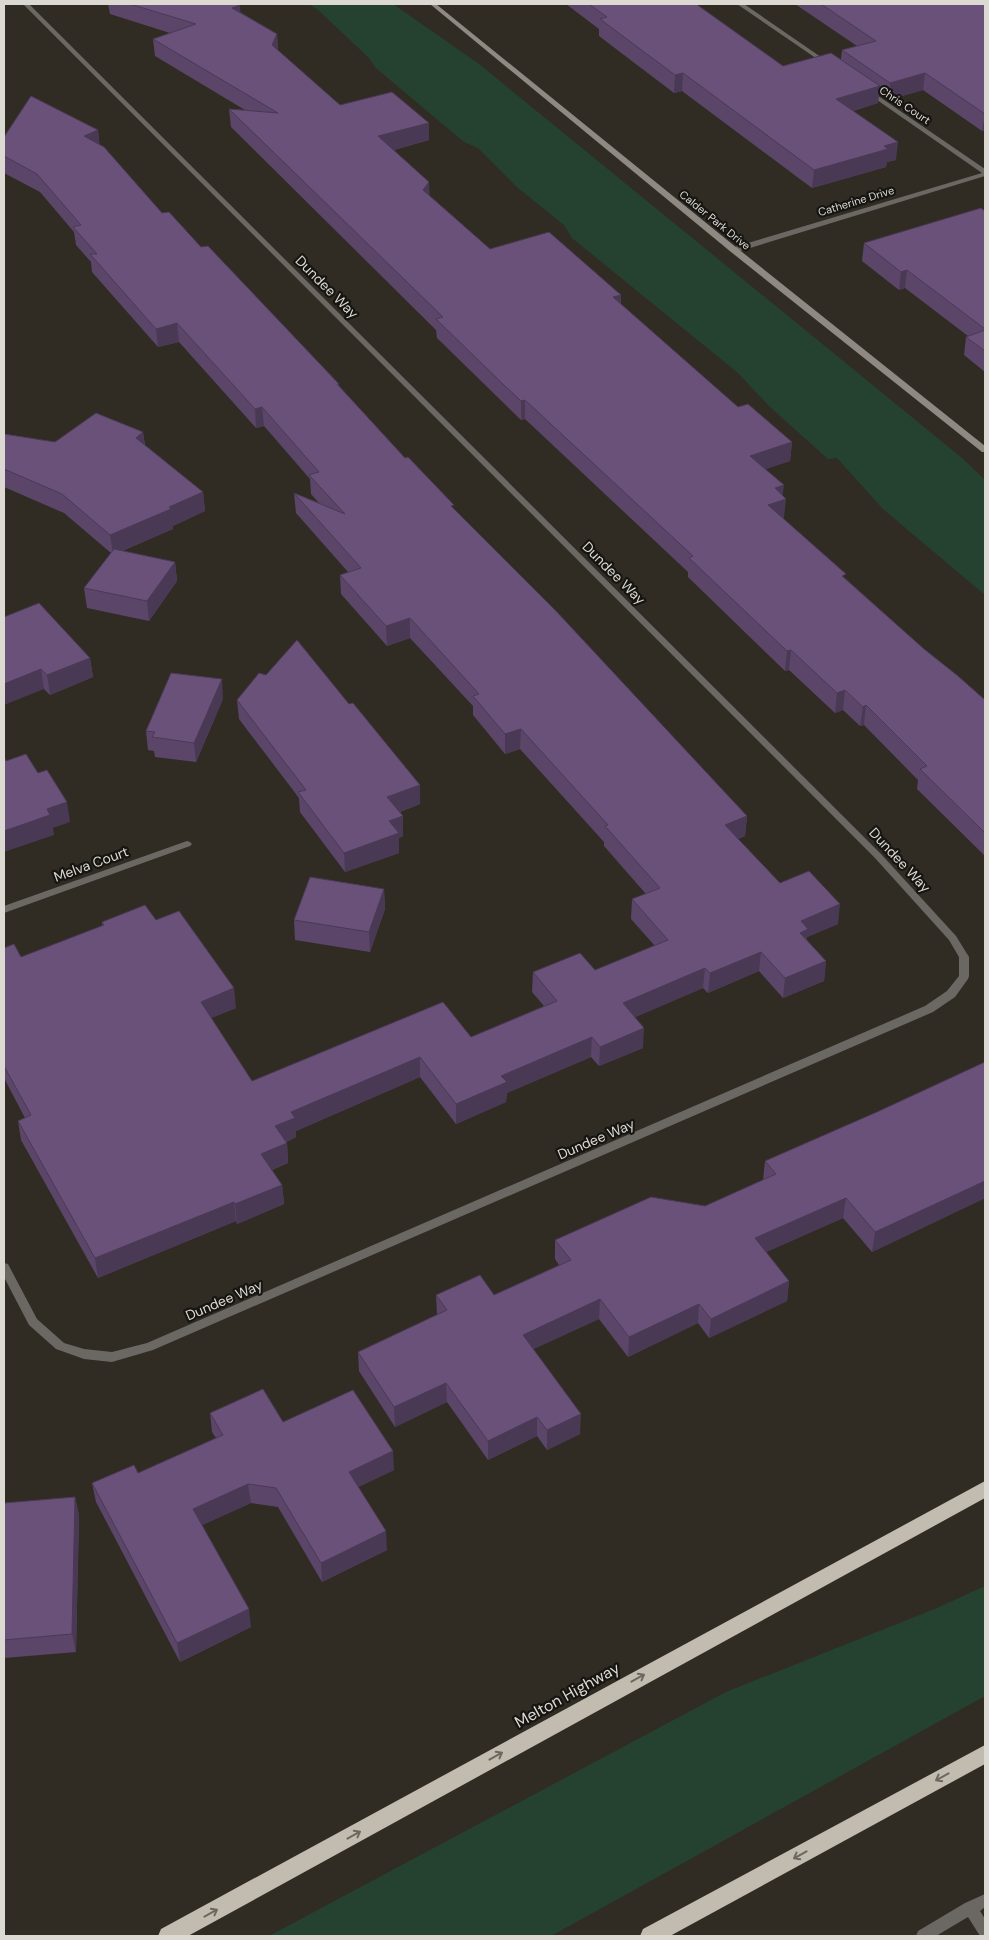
<svg xmlns="http://www.w3.org/2000/svg" width="989" height="1940" viewBox="0 0 989 1940" font-family="'DM Sans',sans-serif">
<rect width="100%" height="100%" fill="#302c23"/>
<path fill="#254231" d="M308,4H393L479,64L962,458L985,480V595L883,509L837,458L828,459L768,405L738,373L572,238L564,225L518,188L478,148L464,142L376,68L368,57L317,9Z
M985,1586V1696L551,1936H269L726,1692L937,1608Z"/>
<g fill="none" stroke-linecap="round" stroke-linejoin="round">
<path fill="#6b6864" fill-rule="evenodd" d="M23,4H29L881,854L956,936L969,957V976L968,979L955,997L933,1012L153,1350L112,1362L84,1359L56,1349L29,1325L4,1277V1263L8,1264L37,1319L64,1343L84,1349L112,1352L147,1343L925,1006L947,991L959,976V957L949,940L875,858Z
M737,4H744L831,64L826,65Z
M867,91H871L985,169V176L737,252H731V248L982,173L867,93Z
M187,841L190,842L192,844L190,846L4,913V906Z
M985,1894V1907L980,1911L985,1919V1936H980L968,1917L936,1936H916L918,1931L965,1903Z"/>
<path fill="#8e8a83" fill-rule="evenodd" d="M430,4H436L737,248L985,446V452H982L731,252Z"/>
<path fill="#c1bbb0" fill-rule="evenodd" d="M985,1481V1498L188,1936H158L161,1929Z
M985,1745V1764L670,1936H640L643,1929Z"/>
</g>
<path fill="#5b4669" d="M108,4H238L240,12L277,34L278,51L340,105L429,140L394,150L429,195L490,249L621,295V305L738,407L792,442L790,461L765,469L783,495L784,518H783L846,579L924,649L985,700V856L917,789L918,780L864,725L860,726L843,710L835,713L789,670L785,671L688,577V572L525,419L521,420L437,338L436,330L231,127L229,109L245,110L155,56L153,39L170,33L110,14Z
M566,4H696L783,66L841,59L842,50L857,46L795,4H985V131H982L923,90L888,100L879,94L878,103L853,111L896,160L887,162L886,167L812,188L682,91L674,93L599,36V29Z
M98,130L99,144L162,213L201,247L339,384V386L405,458L747,816L745,836L738,839L780,883L838,924L807,937V940L826,961L824,981L783,998L759,971L708,993L703,988L635,1017L643,1048L599,1066L591,1057L507,1093L506,1102L456,1124L420,1077L296,1131V1137L286,1142L287,1143L288,1163L272,1170L282,1185L284,1204L237,1224L236,1221L98,1278L21,1140L18,1121L25,1118L4,1078V948L21,957L102,926V922L156,920L236,1008L211,1018L252,1081L471,1037L544,1006L532,992L533,972L595,970L655,946L631,919L632,899L646,894L604,846V842L520,749L505,754L473,715V706L410,638L387,646L341,594L340,575L348,572L296,513L294,493L319,503L311,494L310,479L264,426L256,428L179,342L158,347L92,272L91,262L76,245L74,232L40,192L4,173V137Z
M985,211V372L964,355L966,337L968,336L905,288L899,290L862,261L864,243Z
M143,432L145,445L203,492L205,511L173,526V529L122,551L175,562L177,581L149,621L87,608L84,588L111,553L64,513L4,487V434L55,442Z
M4,617L90,658L93,677L50,695L44,689Z
M266,675L349,704L420,785V804L400,812L403,816V836L399,838V853L345,872L300,812L299,798L239,719L237,700Z
M223,699L196,762L155,757L154,751L148,750L146,731Z
M384,889L385,909L370,952L295,940L294,920Z
M985,1062V1198L872,1252L843,1218L766,1252L789,1281L787,1301L709,1338L698,1323L628,1357L599,1319L533,1349L580,1434L547,1450L537,1436L488,1460L447,1402L395,1427L359,1371L358,1352L437,1315L436,1295H494L559,1265L555,1259V1240L705,1206L763,1180L765,1161L877,1112Z
M210,1413L283,1422L394,1470L358,1487L387,1550L322,1582L278,1507L251,1503L202,1525L251,1627L180,1662L96,1502L92,1483L138,1473L216,1438L212,1432Z
M75,1497L79,1516L76,1652L4,1658V1503Z"/>
<path fill="#4a3955" d="M240,5L241,22L232,8Z
M277,34L278,51L272,45Z
M683,73L682,91L674,93L675,75Z
M925,73L923,90L888,100L890,83Z
M880,86L878,103L834,116L836,99Z
M985,114V131H982Z
M429,123V140L379,154L378,136Z
M98,130L100,147L84,136Z
M898,142L896,160L887,162L886,167L812,188L814,170L884,146Z
M429,182L430,200L423,190Z
M907,270L905,288L899,290L901,272Z
M621,295L620,313L613,297Z
M177,323L179,342L158,347L156,329Z
M525,400V419L521,420V401Z
M262,407L264,426L256,428L255,409Z
M143,432L145,451L136,438Z
M792,442L790,461L749,475L750,456Z
M784,485L782,500L786,499L784,518L766,524L768,505L775,488Z
M203,492L205,511L173,526V529L113,554L110,535L169,507Z
M175,562L177,581L149,621L147,601Z
M410,618V638L387,646L386,626Z
M791,650L789,670L785,671L787,651Z
M90,658L93,677L50,695L47,675Z
M41,669L44,689L4,705V684Z
M222,679L223,699L196,762L194,743Z
M845,690L843,710L835,713L837,693Z
M866,705L864,725L860,726L863,707Z
M521,729L520,749L505,754V734Z
M420,785V804L388,816L387,797Z
M67,802L70,822L53,828L54,835L4,852V831L47,809Z
M403,816V836L399,838V853L345,872L344,853L389,821Z
M747,816L745,836L724,844L725,825Z
M384,889L385,909L370,952L369,932Z
M840,904L838,924L807,937L806,949L798,953L801,921Z
M761,952L759,971L708,993L710,973Z
M826,961L824,981L783,998L785,978Z
M705,968L703,988L622,1023L623,1003Z
M234,988L236,1008L203,1021L201,1002Z
M644,1028L643,1048L599,1066L600,1047Z
M592,1037L591,1057L507,1093L506,1102L456,1124V1104L501,1076Z
M420,1057V1077L296,1131V1137L277,1145L275,1126L291,1112Z
M287,1143L288,1163L263,1173L261,1154Z
M985,1181V1198L872,1252L875,1232Z
M282,1185L284,1204L237,1224L235,1204Z
M846,1198L843,1218L753,1258L755,1238Z
M234,1202L236,1221L98,1278L95,1258Z
M789,1281L787,1301L709,1338L711,1319Z
M600,1299L599,1319L523,1354V1335Z
M699,1304L698,1323L628,1357L629,1337Z
M446,1383L447,1402L395,1427L394,1407Z
M581,1414L580,1434L547,1450V1430Z
M537,1417V1436L488,1460V1441Z
M393,1451L394,1470L350,1491L349,1472Z
M248,1484L251,1503L196,1528L193,1509Z
M75,1497L79,1516L76,1652L72,1634Z
M386,1531L387,1550L322,1582L321,1563Z
M249,1609L251,1627L180,1662L177,1643Z"/>
<path fill="#6a517a" stroke="#4a3955" d="M130,4H238L240,5L232,8L277,34L272,45L340,105L392,92L429,123L378,136L429,182L423,190L490,249L549,232L621,295L613,297L738,407L748,404L792,442L750,456L784,485L775,488L786,499L768,505L846,574L842,576L924,649L958,676L985,700V833L920,769L927,766L866,705L863,707L845,690L837,693L791,650L787,651L689,558L693,556L525,400L521,401L506,387L436,319L443,317L229,109L278,113L153,39L196,24Z
M589,4H696L783,66L831,53L880,86L836,99L898,142L884,146L888,149L814,170L683,73L675,75L600,19L607,17Z
M821,4H985V114L925,73L890,83L842,50L876,41Z
M31,96L98,130L84,136L104,147L162,213L169,212L201,247L208,246L339,384H337L405,458L408,457L454,505L451,506L556,611L747,816L725,825L780,883L809,871L840,904L801,921L808,929L800,933L826,961L785,978L761,952L710,973L705,968L623,1003L644,1028L600,1047L592,1037L501,1076L507,1082L456,1104L420,1057L291,1112L295,1118L275,1126L287,1143L261,1154L282,1185L235,1204L234,1202L95,1258L18,1121L31,1115L4,1066V948L14,944L21,957L104,925L102,922L145,905L156,920L179,911L234,988L201,1002L252,1081L443,1002L471,1037L557,1001L533,972L580,953L595,970L668,940L632,899L660,888L605,826L608,825L521,729L505,734L473,696L479,694L410,618L386,626L340,575L361,568L294,493L345,514L309,475L319,472L262,407L255,409L177,323L156,329L90,254H97L73,227L81,225L37,174L4,156V137Z
M981,208L985,211V329L907,270L901,272L864,243Z
M985,330V351L966,337Z
M96,413L143,432L136,438L203,492L169,507L171,509L110,535L62,494L4,469V434L55,442Z
M114,549L175,562L147,601L84,588Z
M39,603L90,658L47,675L41,669L4,684V617Z
M297,640L349,704L353,703L420,785L387,797L403,816L389,821L399,833L344,853L298,792L306,790L237,700L259,673L266,675Z
M171,673L222,679L194,743L152,737L155,732L146,731Z
M26,754L38,773L47,770L67,802L47,809L50,815L4,831V757L6,761Z
M310,877L384,889L369,932L294,920Z
M985,1062V1181L875,1232L846,1198L755,1238L789,1281L711,1319L699,1304L629,1337L600,1299L523,1335L581,1414L547,1430L537,1417L488,1441L446,1383L394,1407L358,1352L447,1310L436,1295L480,1275L494,1295L571,1260L555,1240L651,1197L705,1206L776,1174L765,1161L877,1112Z
M263,1389L283,1422L353,1390L393,1451L349,1472L386,1531L321,1563L276,1488L248,1484L193,1509L249,1609L177,1643L92,1483L134,1465L138,1473L223,1435L210,1413Z
M75,1497L72,1634L4,1640V1503Z"/>
<defs><path id="oneway-shaft" d="M-6 0H5M1.5-3L5.5 0L1.5 3" fill="none" stroke-width="1.6" stroke-linecap="round" stroke-linejoin="round" transform="scale(1.25)"/></defs>
<g stroke="#6c6860">
<use href="#oneway-shaft" transform="translate(638 1678) rotate(-29)"/>
<use href="#oneway-shaft" transform="translate(496 1756) rotate(-29)"/>
<use href="#oneway-shaft" transform="translate(942 1777) rotate(151)"/>
<use href="#oneway-shaft" transform="translate(354 1835) rotate(-29)"/>
<use href="#oneway-shaft" transform="translate(800 1855) rotate(151)"/>
<use href="#oneway-shaft" transform="translate(211 1913) rotate(-29)"/>
</g>
<g text-anchor="middle" dominant-baseline="central" stroke-width="4.5" stroke-linejoin="round" paint-order="stroke">
<g font-size="11" fill="#dcd9d3" stroke="#161511">
<text transform="translate(905 105) rotate(34)">Chris Court</text>
<text transform="translate(856 201) rotate(-17)">Catherine Drive</text>
<text transform="translate(715 220) rotate(39)">Calder Park Drive</text>
</g>
<g font-size="14" fill="#dcd9d3" stroke="#161511">
<text transform="translate(327 287) rotate(45)">Dundee Way</text>
<text transform="translate(614 573) rotate(45)">Dundee Way</text>
<text transform="translate(900 860) rotate(47)">Dundee Way</text>
<text transform="translate(91 864) rotate(-20)">Melva Court</text>
<text transform="translate(596 1139) rotate(-23)">Dundee Way</text>
<text transform="translate(224 1300) rotate(-23)">Dundee Way</text>
</g>
<g font-size="16" fill="#dcd9d3" stroke="#161511">
<text transform="translate(567 1695) rotate(-29)">Melton Highway</text>
</g>
</g>
<rect width="989" height="1940" fill="none" stroke="#dcd9d3" stroke-width="10"/>
</svg>
